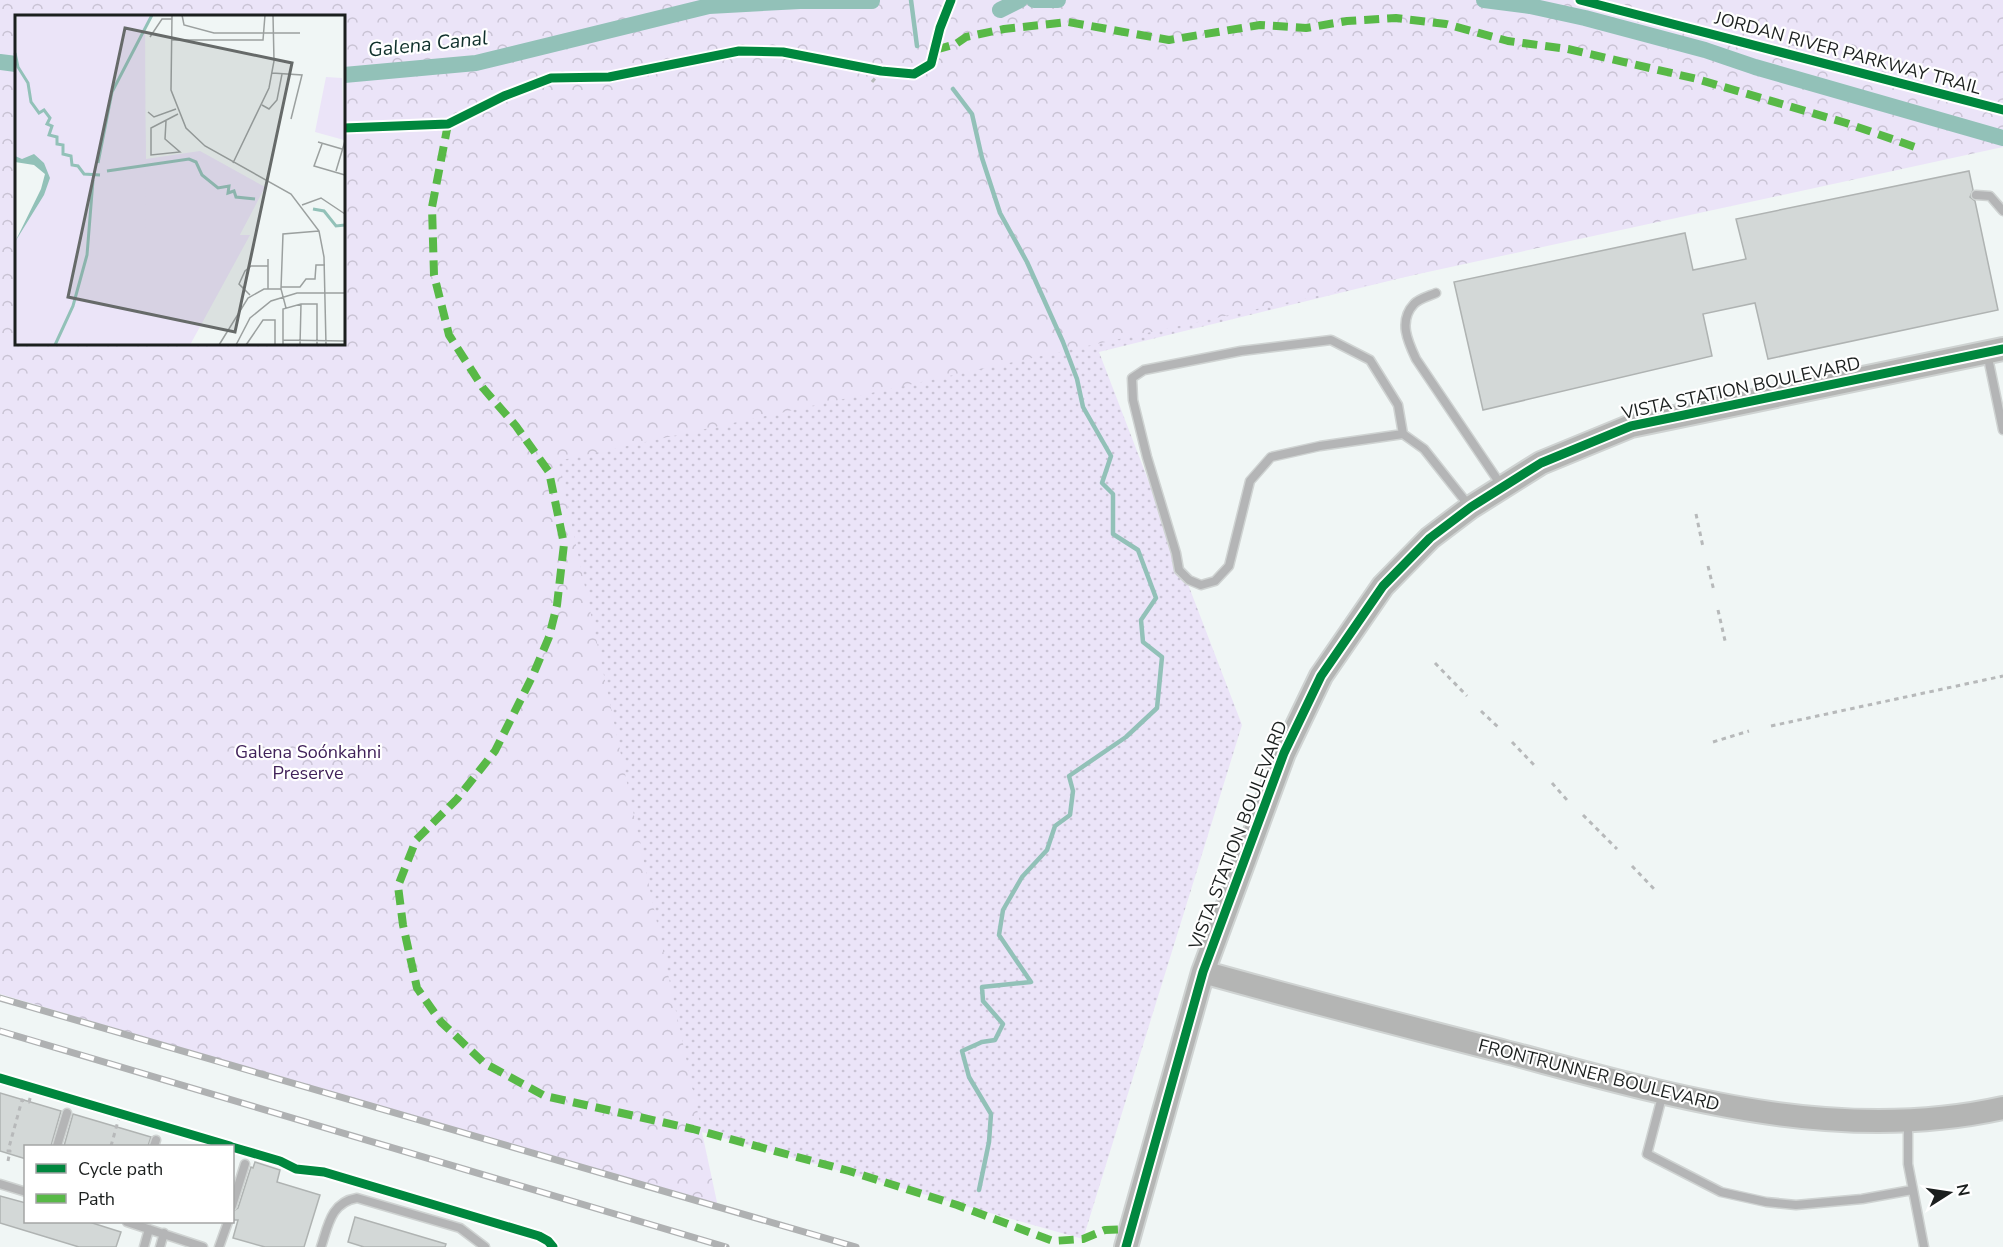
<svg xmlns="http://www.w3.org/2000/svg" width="2003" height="1247" viewBox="0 0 2003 1247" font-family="'Nunito Sans',sans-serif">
<defs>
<pattern id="grass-dots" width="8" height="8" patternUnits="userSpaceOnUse" patternTransform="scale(1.5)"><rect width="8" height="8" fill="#ebe4f8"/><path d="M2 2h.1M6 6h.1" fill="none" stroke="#c9c3d4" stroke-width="1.8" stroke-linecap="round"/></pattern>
<pattern id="park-crowns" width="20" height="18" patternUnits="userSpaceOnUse" patternTransform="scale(1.5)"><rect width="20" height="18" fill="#ebe4f8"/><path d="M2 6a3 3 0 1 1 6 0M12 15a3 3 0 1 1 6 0" fill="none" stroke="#c9c3d4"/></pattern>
</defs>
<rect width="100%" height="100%" fill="#f0f6f5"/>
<path fill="url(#grass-dots)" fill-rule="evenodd" d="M0,0H2003L1989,134L1099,352L1242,725L1083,1239L0,935ZM16,16H344V344H16Z"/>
<path fill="url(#park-crowns)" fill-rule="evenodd" d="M0,0H2003V147L558,461L718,1207L0,994ZM16,16H344V344H16Z"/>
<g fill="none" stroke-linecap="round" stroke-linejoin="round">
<path stroke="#92c1b8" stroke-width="4.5" d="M911,0L917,46
M953,89L972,114L982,158L1000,213L1027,262L1063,342L1077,379L1083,407L1111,456L1102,483L1113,494V534L1138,550L1156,598L1141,620L1143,642L1162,657L1157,708L1126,737L1069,776L1073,791L1070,815L1055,826L1047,850L1022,877L1003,910L999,935L1031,982L982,987L983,1001L1003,1024L995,1040L982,1042L962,1051L969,1077L991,1114L989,1142L979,1190"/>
<path stroke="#92c1b8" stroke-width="16" d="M1034,0H1058
M1484,0L1530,6L1585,18L1705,50L1755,67L2003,138
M1000,10L1020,0
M0,62L16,64
M344,75L476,63L709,6L800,1H872"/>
</g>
<path fill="#d3d8d7" stroke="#afb3b2" stroke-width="1.5" d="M1969,171L1973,190L1970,197L1975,201L1998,310L1768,359L1755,303L1703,314L1712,356L1483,410L1454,282L1685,233L1693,270L1746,259L1736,219Z
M0,1093L61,1111L51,1146H26V1159L0,1151Z
M73,1114L151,1137L148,1146H64Z
M255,1162L280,1170L277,1182L320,1195L304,1247H265L233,1238L238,1220H234L232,1212L238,1208L251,1167L253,1168Z
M0,1196L26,1203V1221H86L121,1232L116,1247H79L0,1223Z
M355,1217L446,1244L445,1247H364L348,1242Z"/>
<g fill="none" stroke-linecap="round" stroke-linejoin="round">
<defs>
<path id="lane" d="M1976,195L1990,196L2003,211
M1436,293C1429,296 1418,299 1414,304C1398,321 1408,342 1416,359L1501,485
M1987,353L2003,430
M1403,434L1320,446L1271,457L1250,481L1229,566L1215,581L1201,585L1189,580L1179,570L1176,553L1147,457L1133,400L1132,378L1144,370L1241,351L1331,340L1370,360L1398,405L1403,434L1424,449L1470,507
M1663,1093L1647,1154L1721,1192L1766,1202L1796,1205L1862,1199L1912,1190
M1908,1120V1164L1924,1247
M57,1146L67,1113
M154,1146L156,1140
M0,1184L26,1192
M232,1206L245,1164
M127,1222L203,1247
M144,1247L149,1229
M160,1247L164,1233
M219,1247L228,1222
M321,1247C328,1226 331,1202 357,1198L460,1228L485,1247"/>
<path id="secondary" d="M1203,972C1302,1000 1402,1025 1502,1051C1666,1094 1832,1146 2003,1108
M1126,1247L1203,972L1284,753L1321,676L1383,586L1430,538L1471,507L1541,463L1631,426L2003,349"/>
</defs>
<use href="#lane" stroke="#cfd3d2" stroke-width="11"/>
<use href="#secondary" stroke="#cfd3d2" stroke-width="26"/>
<path stroke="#b7b9ba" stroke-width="3" stroke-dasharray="4.5 4.5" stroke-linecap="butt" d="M872,82L881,71
M1696,514L1703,547
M1708,566L1714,591
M1718,610L1726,645
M1435,663L1467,696
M1481,711L1499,728
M1771,726L2003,676
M1512,742L1537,768
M1713,742L1749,731
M1552,783L1567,800
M1583,815L1617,849
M1632,866L1656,891
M111,1146L120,1114
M208,1146L209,1140
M8,1161L10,1151H8L22,1100L29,1102L33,1088"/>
<use href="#lane" stroke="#b4b5b6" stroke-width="8"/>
<use href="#secondary" stroke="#b4b5b4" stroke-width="22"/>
<defs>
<path id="rail" d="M0,998L856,1247
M0,1031L726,1247"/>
</defs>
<use href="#rail" stroke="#afb1b2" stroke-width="7"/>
<use href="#rail" stroke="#fff" stroke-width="4.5" stroke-dasharray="14" stroke-linecap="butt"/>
<path stroke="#58b947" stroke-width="8" stroke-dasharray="15 8" stroke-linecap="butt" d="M935,50L956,44L966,37L1004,29L1068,22L1169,40L1260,25L1306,28L1347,21L1396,18L1446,24L1508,41L1568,49L1697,79L1846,123L1915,147
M448,124L432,207L434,275L449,335L483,388L516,426L549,472L564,544L557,605L549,637L533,675L495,751L457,799L416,840L398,886L403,925L417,988L441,1022L484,1063L545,1096L693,1129L849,1171L957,1205L1053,1241L1083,1239L1105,1230L1130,1229"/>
<defs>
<path id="cycleway" d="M1580,0L2003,110
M344,128L448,124L504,96L551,78L609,77L739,51L783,52L881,71L914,74L931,64L940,28L951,0
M0,1078L230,1146
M232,1147L280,1161L296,1169L324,1172L539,1236L548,1241L553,1247
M1126,1247L1203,972L1284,753L1321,676L1383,586L1430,538L1471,507L1541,463L1631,426L2003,349"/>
</defs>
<use href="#cycleway" stroke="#fff" stroke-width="13"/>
<use href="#cycleway" stroke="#00873e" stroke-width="9"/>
</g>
<g text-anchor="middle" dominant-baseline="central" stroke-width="4.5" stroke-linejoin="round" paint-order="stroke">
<g font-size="18" fill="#1b1f1e" stroke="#fff">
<text transform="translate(1848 53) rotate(15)">JORDAN RIVER PARKWAY TRAIL</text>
<text transform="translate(1741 388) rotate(-12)">VISTA STATION BOULEVARD</text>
<text transform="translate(1238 835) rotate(-69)">VISTA STATION BOULEVARD</text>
<text transform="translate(1599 1075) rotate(14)">FRONTRUNNER BOULEVARD</text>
</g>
<g font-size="18" fill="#41225a" stroke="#fff">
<text x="308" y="752">Galena Soónkahni<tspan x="308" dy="21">Preserve</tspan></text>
</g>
<g font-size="20" font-style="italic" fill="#0f302b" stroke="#fff">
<text transform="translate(428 44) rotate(-6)">Galena Canal</text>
</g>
</g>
<g transform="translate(15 15)">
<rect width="330" height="330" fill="#f0f6f5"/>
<path d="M23,0H135L128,19L131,144L185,136L250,172L167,330L46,201Z" fill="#ebe4f8"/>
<path d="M2,0H130L131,220H235L175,330H0V226L33,167L29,150L0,143ZM311,62L327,63L329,125L300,117Z" fill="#ebe4f8"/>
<path d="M19,139L29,148L35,163L29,180L0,227L26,174L30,159L19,150L0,147V141L7,144Z" fill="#92c1b8"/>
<path fill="none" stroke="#92c1b8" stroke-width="3" d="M0,38L3,52L13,68L16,87L24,98L29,95L35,103L32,109L37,111L34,120L42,122V129L48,130V139L56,141L57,150L63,151L69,159L85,160M83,148L97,77L137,0M92,156L174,144L181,147L187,160L203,173L214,171L213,178L219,176L221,182L240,184M298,194L309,196L321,211L330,210M40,330L58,291L72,240L78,165"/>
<path fill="none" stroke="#9ba09f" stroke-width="1.5" d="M157,0L156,75L171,113L190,131L276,179L304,216L309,242L311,330M167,0L169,10L199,18H285M135,22L147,4H157M157,25H248L250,0M330,50V71M257,58L287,60L276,104M247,90L254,94L262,85L267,59M133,97L139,102L161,94M151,106L150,124L165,137L136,140V113L163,99M303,127L327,134M307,129L299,151L330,160M218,148L254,73L259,46L258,0M321,156L330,126M287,190L306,183L330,199M253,244V274M266,272H285L291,264H300L301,250H310M235,280L224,269L230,256L236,251H253M271,293L266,274L268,219L304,216M268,325L330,326M204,330L233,283L249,274H266M221,330L235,303L256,286L282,278H330M231,330L248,305H260V330M268,330V294L286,289H302V330M285,330L286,289"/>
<path fill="#666a69" fill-opacity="0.15" stroke="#666a69" stroke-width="3" d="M110,13L277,48L220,317L53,282Z"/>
<rect width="330" height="330" fill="none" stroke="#1b1f1e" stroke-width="3"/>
</g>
<rect x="24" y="1145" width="210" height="78" fill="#ffffff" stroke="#a4a5a5" stroke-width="1.5"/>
<rect x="36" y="1164" width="30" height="9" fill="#00873e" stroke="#a4a5a5" stroke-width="1.5"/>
<text x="78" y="1175" font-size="18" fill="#1b1f1e">Cycle path</text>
<rect x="36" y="1194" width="30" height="9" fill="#58b947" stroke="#a4a5a5" stroke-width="1.5"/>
<text x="78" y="1205" font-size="18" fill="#1b1f1e">Path</text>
<g transform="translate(1949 1193) rotate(78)" stroke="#ffffff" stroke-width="4.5" paint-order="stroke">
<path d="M0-4.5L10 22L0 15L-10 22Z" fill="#1b1f1e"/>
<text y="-9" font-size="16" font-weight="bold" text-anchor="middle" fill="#1b1f1e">N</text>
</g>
</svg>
